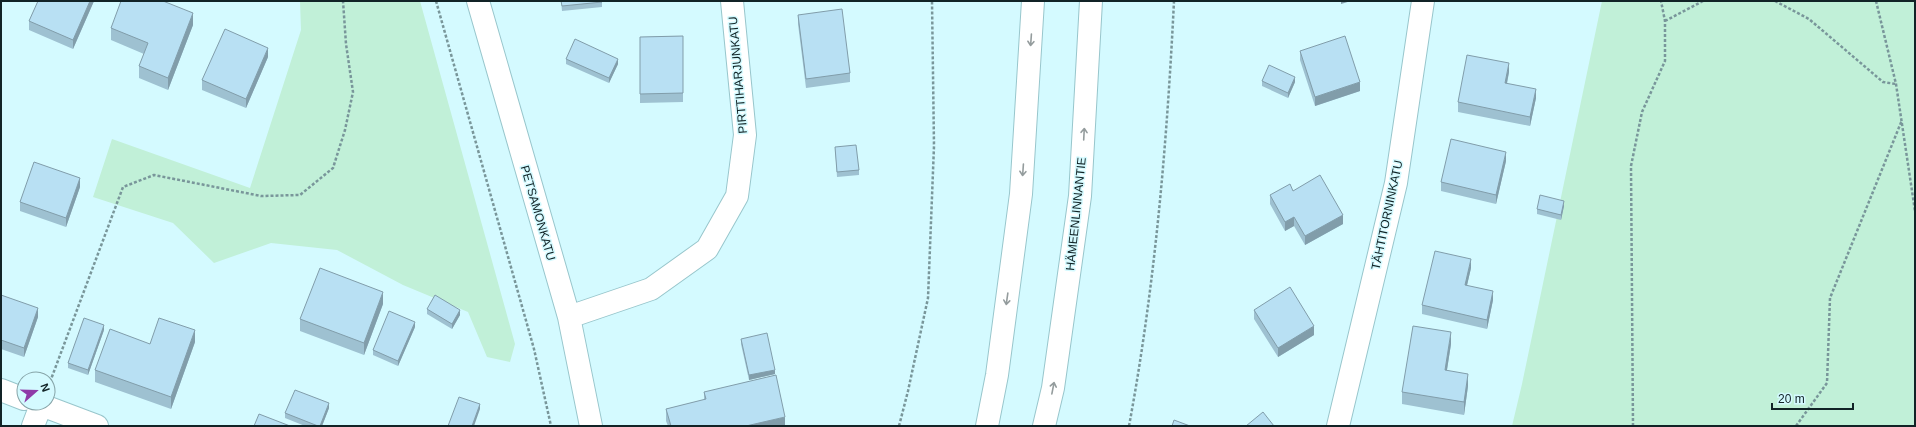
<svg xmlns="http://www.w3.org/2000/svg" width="1916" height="427" viewBox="0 0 1916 427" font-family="Arial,sans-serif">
<rect width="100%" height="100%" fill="#d4faff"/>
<path fill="#c1f0d8" d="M300,1H420L515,344L510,362L487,357L468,312L403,285L337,250L271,243L214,263L173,223L93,197L112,139L250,188L301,30Z
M1602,1H1915V426H1512L1522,384Z"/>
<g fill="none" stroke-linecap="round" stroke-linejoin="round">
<defs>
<path id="minor" d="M478,1L569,317L591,426
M569,317L651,289L707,249L737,196L745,135L732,1
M1,390L24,399
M36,403L97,426
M33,426L41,405
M1338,426L1396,183L1423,1"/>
<path id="major" d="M987,426L997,375L1021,194L1033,1
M1044,426L1053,388L1080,196L1091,1"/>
</defs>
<use href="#minor" stroke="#98c6cc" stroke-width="24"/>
<use href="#major" stroke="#98c6cc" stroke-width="24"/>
<path stroke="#79969a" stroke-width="2.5" stroke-dasharray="3 2" stroke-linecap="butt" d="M436,1L534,349L551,426
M1775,1L1809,19L1883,82L1896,84
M1876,1L1896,84L1915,211
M1665,21L1703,1
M50,382L123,187L154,175L261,196L300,195L333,168L345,130L353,92L346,44L343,1
M899,426L908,391L928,298L934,146L932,1
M1129,426C1155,286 1167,143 1174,1
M1633,426L1631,166L1642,112L1665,61V21L1661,1
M1796,426L1827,383L1830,298L1902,120"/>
<use href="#minor" stroke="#fff" stroke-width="22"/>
<use href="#major" stroke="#fff" stroke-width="22"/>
</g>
<path fill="#9ec1d1" d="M38,1H94L73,49L29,30V21Z
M561,1H602V7L562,11Z
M798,15L850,73V82L806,88L798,24Z
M193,25L168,90L139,78V66L144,54L111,40V28Z
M683,36V102L640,103V37Z
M1300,51L1360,91L1315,106L1300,60Z
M268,57L246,108L202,90V80Z
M566,59L618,64L609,83L566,64Z
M1509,72L1507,84L1536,98L1530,126L1458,112V102Z
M1262,81L1295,82L1288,98L1262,86Z
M835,147L859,170V175L837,177Z
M1506,161L1496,204L1441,191V182Z
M80,187L66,227L20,211V202Z
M1293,191L1343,224L1305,245L1294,226L1285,231L1270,204V195Z
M1564,206L1561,220L1537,214V209Z
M1471,268L1467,285L1493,300L1487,329L1422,314V305Z
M1,295L38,317L24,357L1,349Z
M383,304L364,355L300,331V319Z
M427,309L460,315L452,329L427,314Z
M1254,310L1314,335L1278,357L1254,319Z
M415,327L398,366L373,355V350Z
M104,330L88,375L68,368V363Z
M741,339L775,374L749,380L741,344Z
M195,342L171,409L95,382V370L150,344Z
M1451,344L1447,370L1468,386L1464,415L1402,404V392Z
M704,392L785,426H668L666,421V409L704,400Z
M329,408L322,426H305L285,418V413Z"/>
<path fill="#819daa" d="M90,1H94L73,49V40Z
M1341,1H1351L1341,4Z
M193,13V25L168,90V78Z
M268,48V57L246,108V99Z
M618,59V64L609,83V78Z
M1509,63V72L1505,92V83Z
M1295,77V82L1288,98V93Z
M1360,82V91L1315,106V97Z
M1536,89V98L1530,126V117Z
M1506,152V161L1496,204V195Z
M80,178V187L66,227V218Z
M1564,201V206L1561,220V215Z
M1343,215V224L1305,245V236Z
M1294,217V226L1285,231V222Z
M1471,259V268L1465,294V285Z
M1493,291V300L1487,329V320Z
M383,292V304L364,355V343Z
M38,308V317L24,357V348Z
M460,310V315L452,329V324Z
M415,322V327L398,366V361Z
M104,325V330L88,375V370Z
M1314,326V335L1278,357V348Z
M195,330V342L171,409V397Z
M1451,332V344L1445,382V370Z
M775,370V374L749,380V375Z
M1468,374V386L1464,415V402Z
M329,403V408L322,426H320Z
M480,404V409L474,426H472Z
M785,417V426H746Z"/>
<path fill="#b8e0f3" stroke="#819daa" d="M38,1H90L73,40L29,21Z
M121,1H163L193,13L168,78L139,66L148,43L111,28Z
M561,1H602V2L562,6Z
M842,9L850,73L806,79L798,15Z
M225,29L268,48L246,99L202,80Z
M683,36V93L640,94V37Z
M1345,36L1360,82L1315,97L1300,51Z
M575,39L618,59L609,78L566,59Z
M1467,55L1509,63L1505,83L1536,89L1530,117L1458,102Z
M1269,65L1295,77L1288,93L1262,81Z
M1451,139L1506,152L1496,195L1441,182Z
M856,145L859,170L837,172L835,147Z
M34,162L80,178L66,218L20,202Z
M1320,175L1343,215L1305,236L1294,217L1285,222L1270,195L1290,184L1293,191Z
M1540,195L1564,201L1561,215L1537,209Z
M1435,251L1471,259L1465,285L1493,291L1487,320L1422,305Z
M320,268L383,292L364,343L300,319Z
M1290,287L1314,326L1278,348L1254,310Z
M1,295L38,308L24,348L1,340Z
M435,295L460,310L452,324L427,309Z
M389,311L415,322L398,361L373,350Z
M84,318L104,325L88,370L68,363Z
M159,318L195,330L171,397L95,370L110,329L150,344Z
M1413,326L1451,332L1445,370L1468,374L1464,402L1402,392Z
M767,333L775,370L749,375L741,339Z
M776,375L785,417L746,426H671L666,409L706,399L704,392Z
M295,390L329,403L320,426H318L285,413Z
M459,397L480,404L472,426H448Z
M1263,412L1274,426H1246Z
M259,414L290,426H254Z
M1174,420L1190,426H1172Z"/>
<defs><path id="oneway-shaft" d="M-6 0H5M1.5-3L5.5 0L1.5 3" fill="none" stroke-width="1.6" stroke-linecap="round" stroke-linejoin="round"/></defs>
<g stroke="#949c9d">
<use href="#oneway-shaft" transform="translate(1031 40) rotate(94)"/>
<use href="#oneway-shaft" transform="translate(1084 134) rotate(-87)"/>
<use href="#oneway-shaft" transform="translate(1023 170) rotate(94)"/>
<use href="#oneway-shaft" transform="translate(1007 299) rotate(98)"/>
<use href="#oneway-shaft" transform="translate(1053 388) rotate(-79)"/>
</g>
<g text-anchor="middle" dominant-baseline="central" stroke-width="3" stroke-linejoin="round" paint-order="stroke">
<g font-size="12" fill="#112326" stroke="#d4faff">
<text transform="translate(738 75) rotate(-95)">PIRTTIHARJUNKATU</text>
<text transform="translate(538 213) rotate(74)">PETSAMONKATU</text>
<text transform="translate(1076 214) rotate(-84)">HÄMEENLINNANTIE</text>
<text transform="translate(1387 215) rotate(-78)">TÄHTITORNINKATU</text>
</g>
</g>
<rect width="1916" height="427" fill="none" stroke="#112326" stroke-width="4"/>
<g transform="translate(36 391) rotate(70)"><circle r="19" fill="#d4faff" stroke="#86a4a8"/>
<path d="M0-3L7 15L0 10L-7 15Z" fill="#8f3aa8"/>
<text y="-6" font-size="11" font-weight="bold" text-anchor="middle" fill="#112326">N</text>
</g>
<path d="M1772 403v6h81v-6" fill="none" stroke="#112326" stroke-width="2"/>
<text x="1778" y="403" font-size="12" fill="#112326" stroke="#d4faff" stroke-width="3" paint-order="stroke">20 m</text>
</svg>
